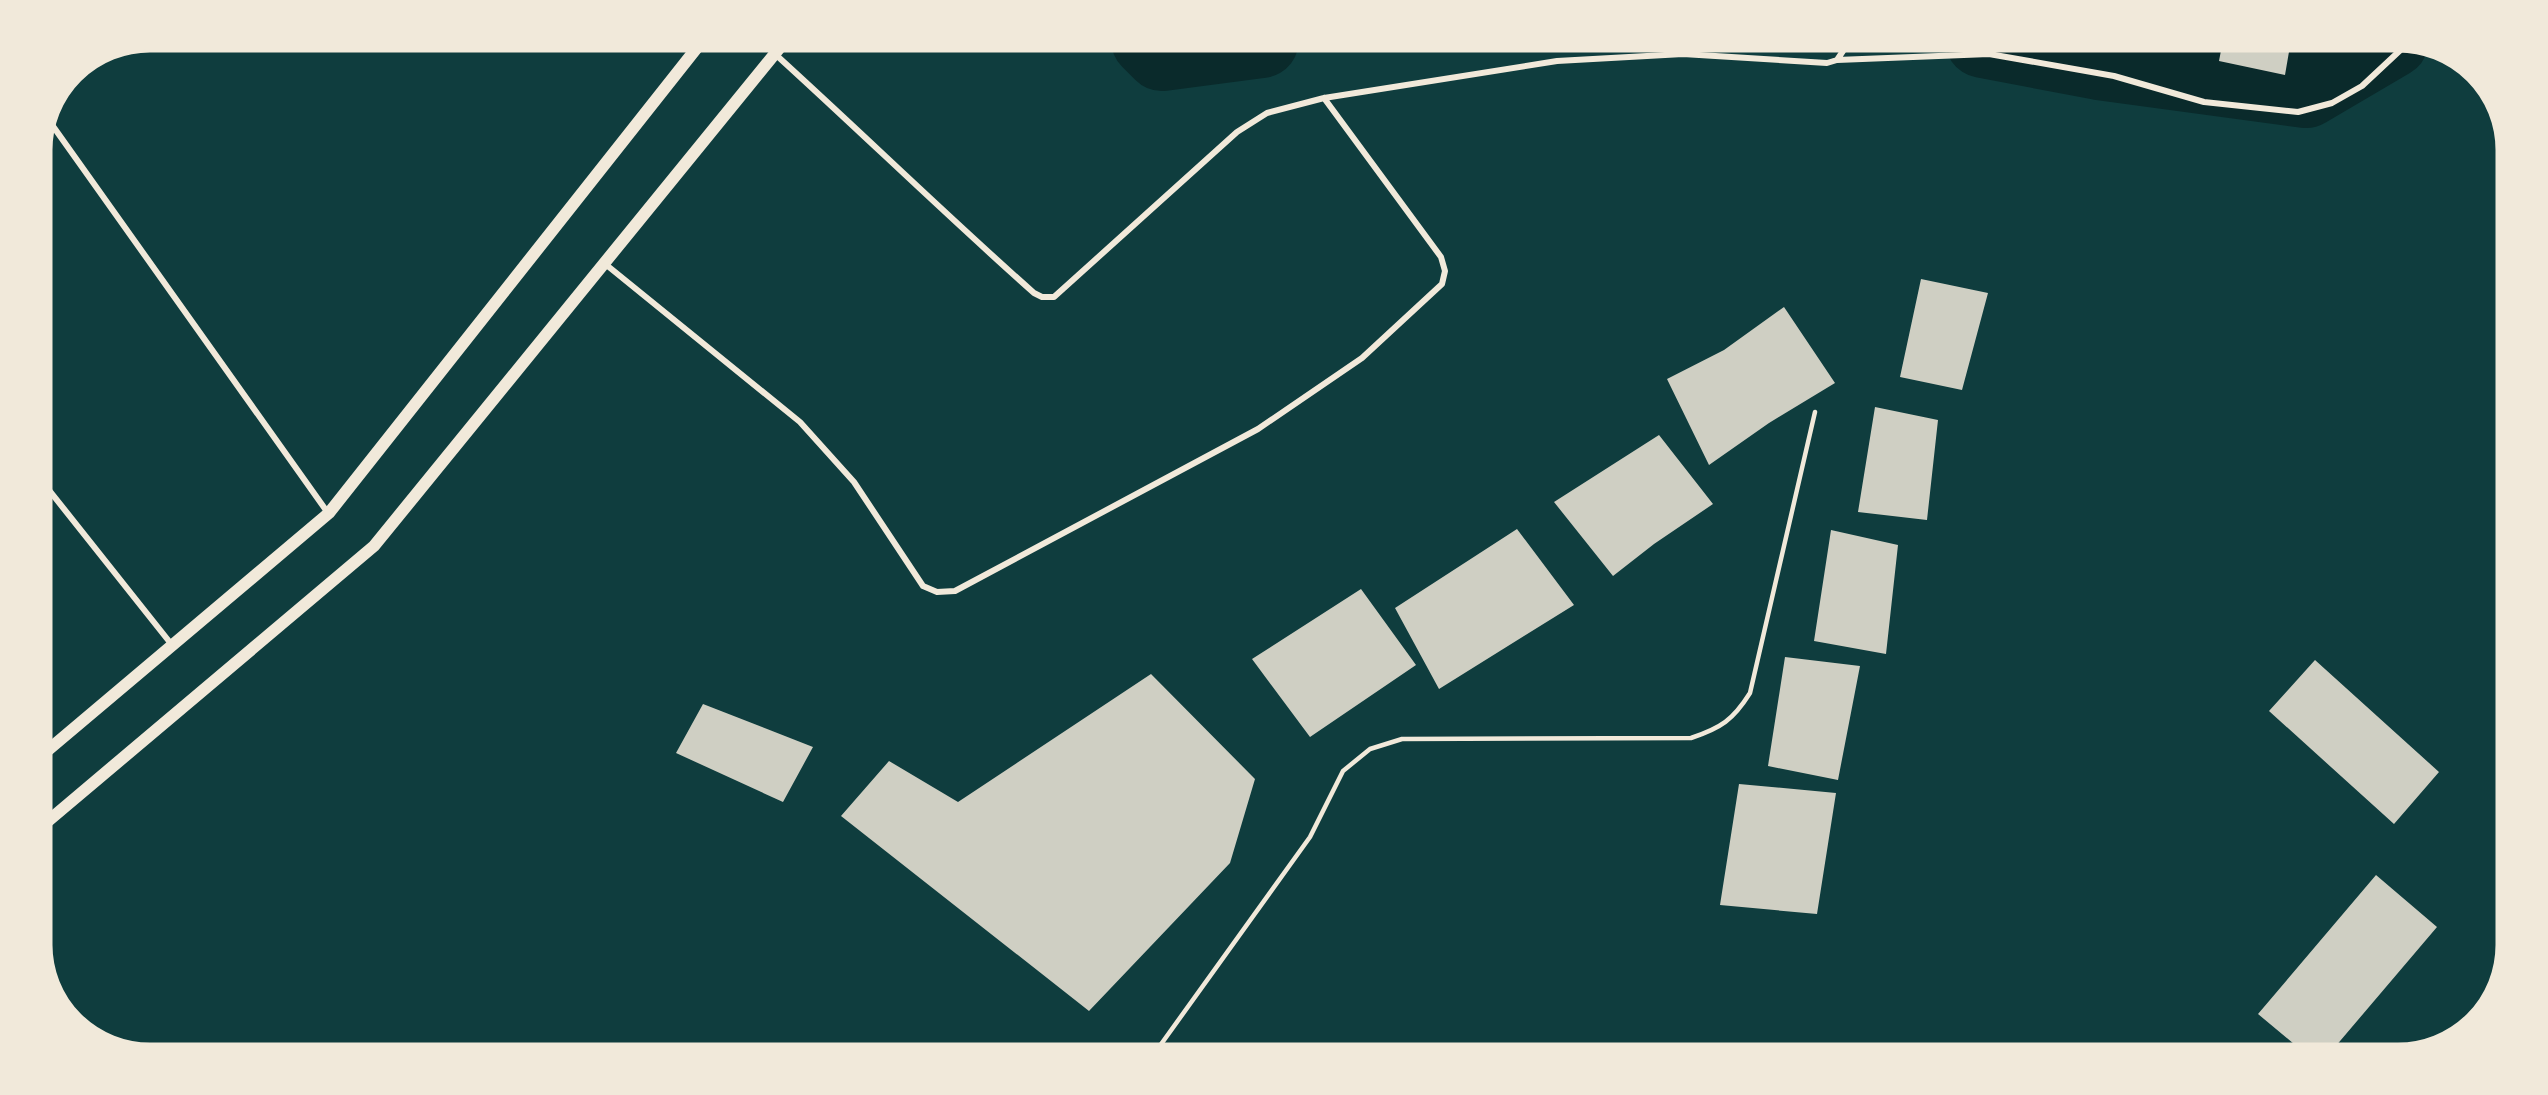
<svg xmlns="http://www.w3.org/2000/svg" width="2548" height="1095" viewBox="0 0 2548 1095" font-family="Manrope,sans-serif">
<rect width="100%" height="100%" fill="#0f3d3e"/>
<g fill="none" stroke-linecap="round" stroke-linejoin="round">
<path stroke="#0a2a2b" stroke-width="76" d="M1149,40L1162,53L1261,40
M1983,40L2099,62L2306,90L2391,40"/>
</g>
<path fill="#cfcfc3" d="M2223,40H2291L2285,75L2219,61Z
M1921,279L1988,293L1962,390L1900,377Z
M1784,307L1835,383L1769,423L1709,465L1667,379L1724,350Z
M1875,407L1938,420L1927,520L1858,512Z
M1659,435L1713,504L1654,544L1613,576L1554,502Z
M1517,529L1574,605L1439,689L1395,608Z
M1831,530L1898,545L1886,654L1814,641Z
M1361,589L1416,665L1310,737L1252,659Z
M1785,657L1860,666L1838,780L1768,766Z
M2315,660L2439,772L2394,824L2269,711Z
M1151,674L1255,779L1230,863L1089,1011L841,816L889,761L958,802Z
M703,704L813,747L783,802L676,753Z
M1739,784L1836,793L1817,914L1720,905Z
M2376,875L2437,927L2329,1054H2306L2258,1014Z"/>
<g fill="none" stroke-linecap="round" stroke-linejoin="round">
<path stroke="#f1e9da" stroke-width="4.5" d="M2502,367L2507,406
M1154,1054L1310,837L1343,771L1370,749L1402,739L1691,738C1721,728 1733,720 1750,693L1815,412"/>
<path stroke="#f1e9da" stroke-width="6" d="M775,54C862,133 946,215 1034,293L1042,297H1054L1237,132L1267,113L1324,98L1557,61L1683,54L1827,63L1837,60L1843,51L1844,40
M1837,60L1989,54L2114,76L2204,102L2298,112L2332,103L2362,86L2408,43
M50,122L328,513
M604,263L800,422L854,482L923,586L937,592L955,591L1258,429L1362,358L1442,284L1445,271L1441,257L1324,98
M41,480L172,645"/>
<path stroke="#f1e9da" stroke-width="12" d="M41,756L329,513L703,40
M41,827L374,546L786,40"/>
</g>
<path d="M0 0H2548V1095H0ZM150 51H2398A99 99 0 0 1 2497 150V945A99 99 0 0 1 2398 1044H150A99 99 0 0 1 51 945V150A99 99 0 0 1 150 51Z" fill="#f1e9da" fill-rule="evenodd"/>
<path fill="none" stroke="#f1e9da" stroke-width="3" d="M150 51H2398A99 99 0 0 1 2497 150V945A99 99 0 0 1 2398 1044H150A99 99 0 0 1 51 945V150A99 99 0 0 1 150 51Z"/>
</svg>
